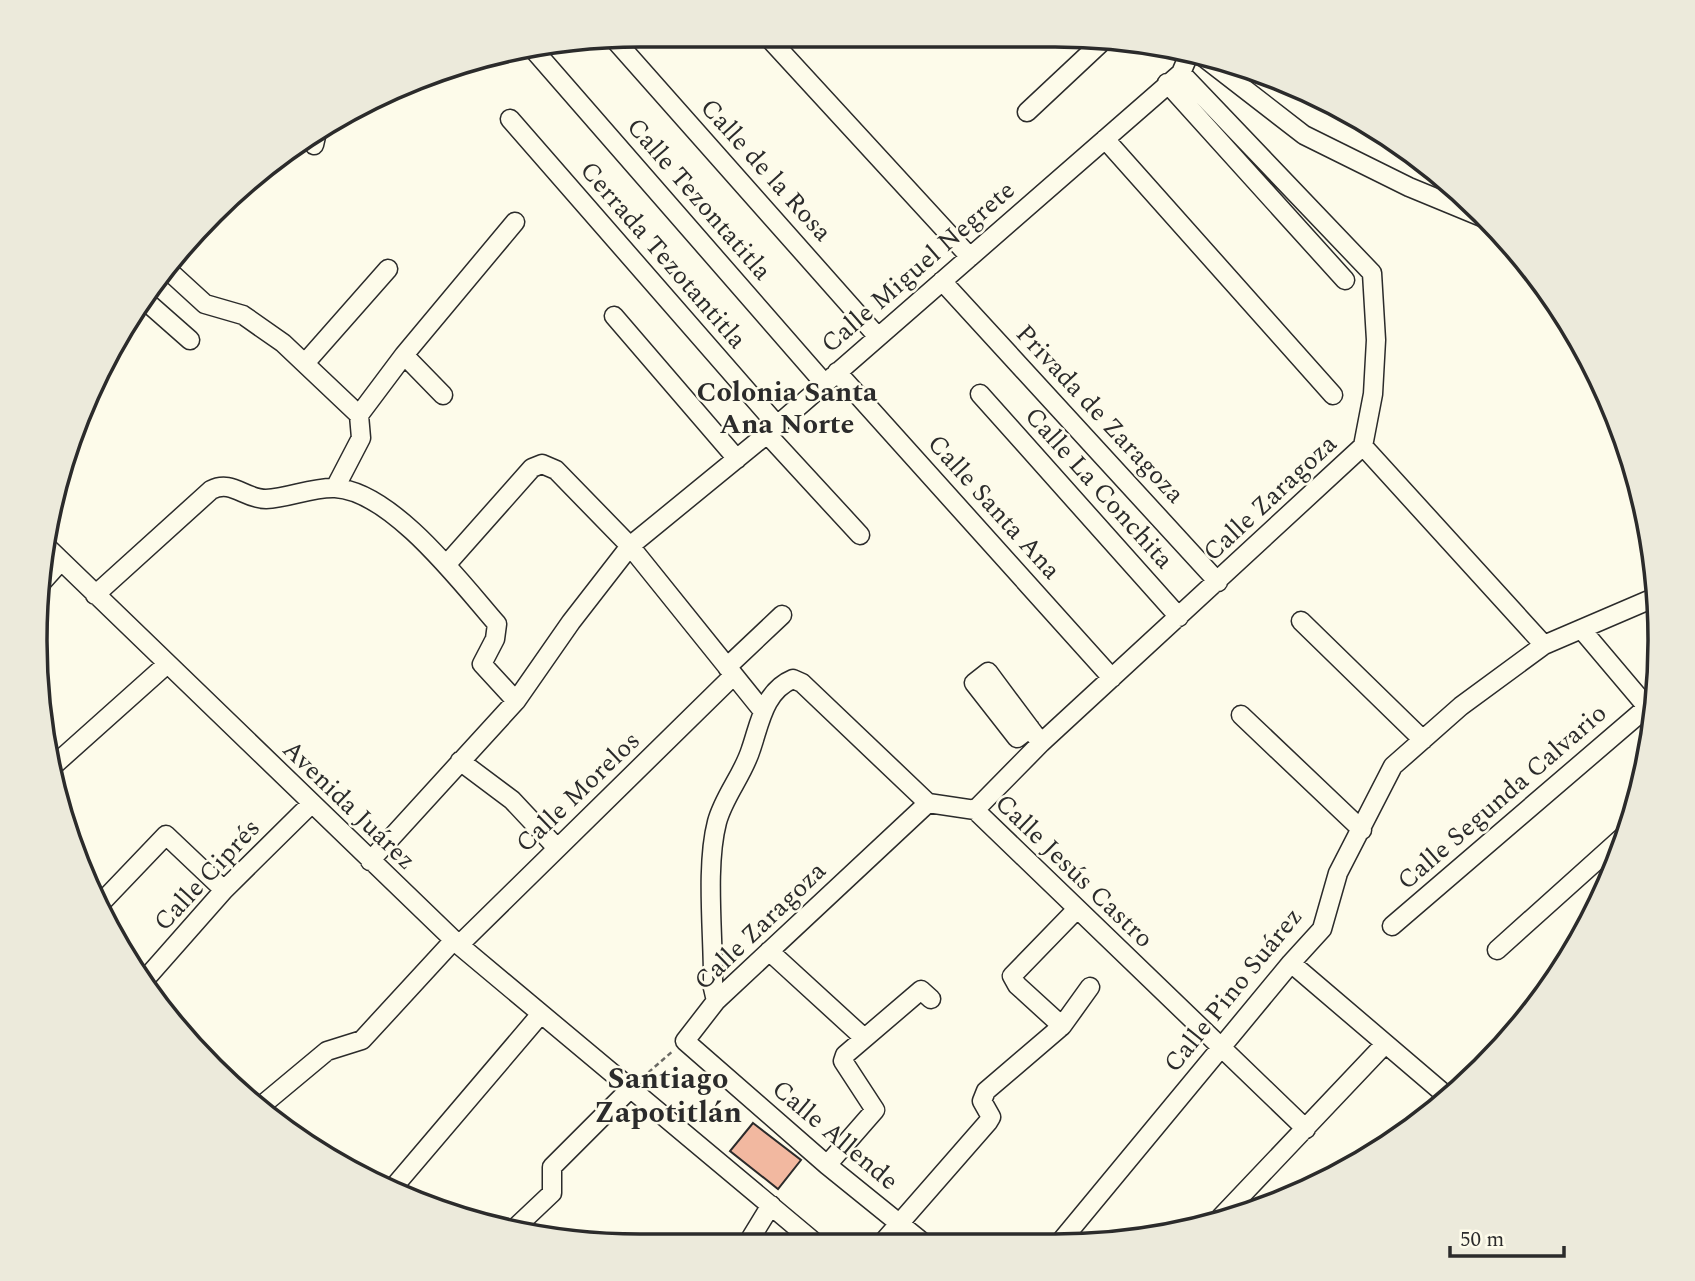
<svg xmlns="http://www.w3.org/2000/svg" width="1695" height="1281" viewBox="0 0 1695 1281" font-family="Spectral,serif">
<rect width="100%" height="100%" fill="#fdfbea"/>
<path fill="#f2b8a0" stroke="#2b2b2b" stroke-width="2" d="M753,1123L801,1160L778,1189L730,1151Z"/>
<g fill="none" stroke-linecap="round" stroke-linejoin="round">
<defs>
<path id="minor" d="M766,35L970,257
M614,39L878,337
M533,49L825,384
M1198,53L1304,135L1409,187L1489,220
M1167,83L1345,280
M1027,112L1106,38
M510,119L777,425
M1105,139L1333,395
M314,145L317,132
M170,272L205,304L243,315L283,343L359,415L361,438L335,488
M942,281L1218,582
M148,303L190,340
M614,316L737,459
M404,355L443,395
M306,362L388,269
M837,372L1112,678
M980,394L1179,617
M359,415L404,355L515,222
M767,434L860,535
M1363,446L1544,645
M45,545L459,945L813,1241
M446,565L532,468L542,464L556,470L630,546L762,710
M43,581L61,561
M95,595L211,490C232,479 244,499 266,499C289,498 312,487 335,488C392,491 462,584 497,624L495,639L482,664L516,701
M1301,621L1423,740
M1582,630L1653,714
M727,667L782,615
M1241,715L1362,830
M1030,728L1017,738L974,683L988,672L1041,743
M460,761L512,800L557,848
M53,766L166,665
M975,810L1041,743L1363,446L1373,394L1376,340L1372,273L1181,73
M370,861L516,701L571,622L630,546L767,434L1181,73L1190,52
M101,903L166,835L224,890
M1392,926L1646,708
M459,945L733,676
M1497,950L1625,835
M769,951L863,1037
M1291,963L1448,1097
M142,983L224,890L311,804
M716,1001L713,988C714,939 705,868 717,822C724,796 743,775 751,749C760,723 764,691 793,679L802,683L928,803L975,810L1306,1129
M1062,1026L1090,987
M261,1106L327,1051L362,1040L454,940
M827,1165L875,1110L843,1061L845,1055L921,990L931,999
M392,1189L540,1015
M1221,1217L1385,1044
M513,1230L552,1193V1167L630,1089
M749,1241L771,1205
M884,1241L988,1122L991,1117L982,1101L986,1091L1062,1026L1017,985L1012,976L1077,909
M921,1241L827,1165L685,1041L716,1001L928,803
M1061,1241L1291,963L1322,929L1338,873L1393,766L1461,706L1544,645L1656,597"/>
</defs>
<use href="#minor" stroke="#2b2b2b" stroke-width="21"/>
<path stroke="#6a6964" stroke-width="2.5" stroke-dasharray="5 3.5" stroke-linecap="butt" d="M642,1078L674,1050"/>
<use href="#minor" stroke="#fdfbea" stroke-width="18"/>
</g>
<g text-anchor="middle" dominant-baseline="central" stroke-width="5" stroke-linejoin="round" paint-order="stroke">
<g font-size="26" fill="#2b2b2b" stroke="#fdfbea">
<text transform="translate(766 170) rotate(48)">Calle de la Rosa</text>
<text transform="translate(699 199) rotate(49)">Calle Tezontatitla</text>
<text transform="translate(663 255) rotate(49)">Cerrada Tezotantitla</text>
<text transform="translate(918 267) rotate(-41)">Calle Miguel Negrete</text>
<text transform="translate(1100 414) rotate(47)">Privada de Zaragoza</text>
<text transform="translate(1099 488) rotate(48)">Calle La Conchita</text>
<text transform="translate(1270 498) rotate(-43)">Calle Zaragoza</text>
<text transform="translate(994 507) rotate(48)">Calle Santa Ana</text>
<text transform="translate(578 792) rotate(-44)">Calle Morelos</text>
<text transform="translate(1502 797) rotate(-41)">Calle Segunda Calvario</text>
<text transform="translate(349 805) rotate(44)">Avenida Juárez</text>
<text transform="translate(1074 871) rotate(44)">Calle Jesús Castro</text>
<text transform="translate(207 875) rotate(-47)">Calle Ciprés</text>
<text transform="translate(760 926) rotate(-44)">Calle Zaragoza</text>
<text transform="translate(1233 990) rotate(-51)">Calle Pino Suárez</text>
<text transform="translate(835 1135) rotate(40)">Calle Allende</text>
</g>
<g font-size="28" font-weight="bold" fill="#2b2b2b" stroke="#fdfbea">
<text x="787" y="392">Colonia Santa<tspan x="787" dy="32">Ana Norte</tspan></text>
</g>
<g font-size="30" font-weight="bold" fill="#2b2b2b" stroke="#fdfbea">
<text x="668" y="1079">Santiago<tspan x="668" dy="34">Zapotitlán</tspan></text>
</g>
</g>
<path d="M0 0H1695V1281H0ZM640 47H1055A593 593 0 0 1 1648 640V641A593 593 0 0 1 1055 1234H640A593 593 0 0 1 47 641V640A593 593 0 0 1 640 47Z" fill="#eceadb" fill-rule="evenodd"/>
<path fill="none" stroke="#2b2b2b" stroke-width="3.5" d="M640 47H1055A593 593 0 0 1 1648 640V641A593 593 0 0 1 1055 1234H640A593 593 0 0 1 47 641V640A593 593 0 0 1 640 47Z"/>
<path d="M1450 1246v10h114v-10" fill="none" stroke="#2b2b2b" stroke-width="3.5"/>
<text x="1460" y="1246" font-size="21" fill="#2b2b2b" stroke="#fdfbea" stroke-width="5" paint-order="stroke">50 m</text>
</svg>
